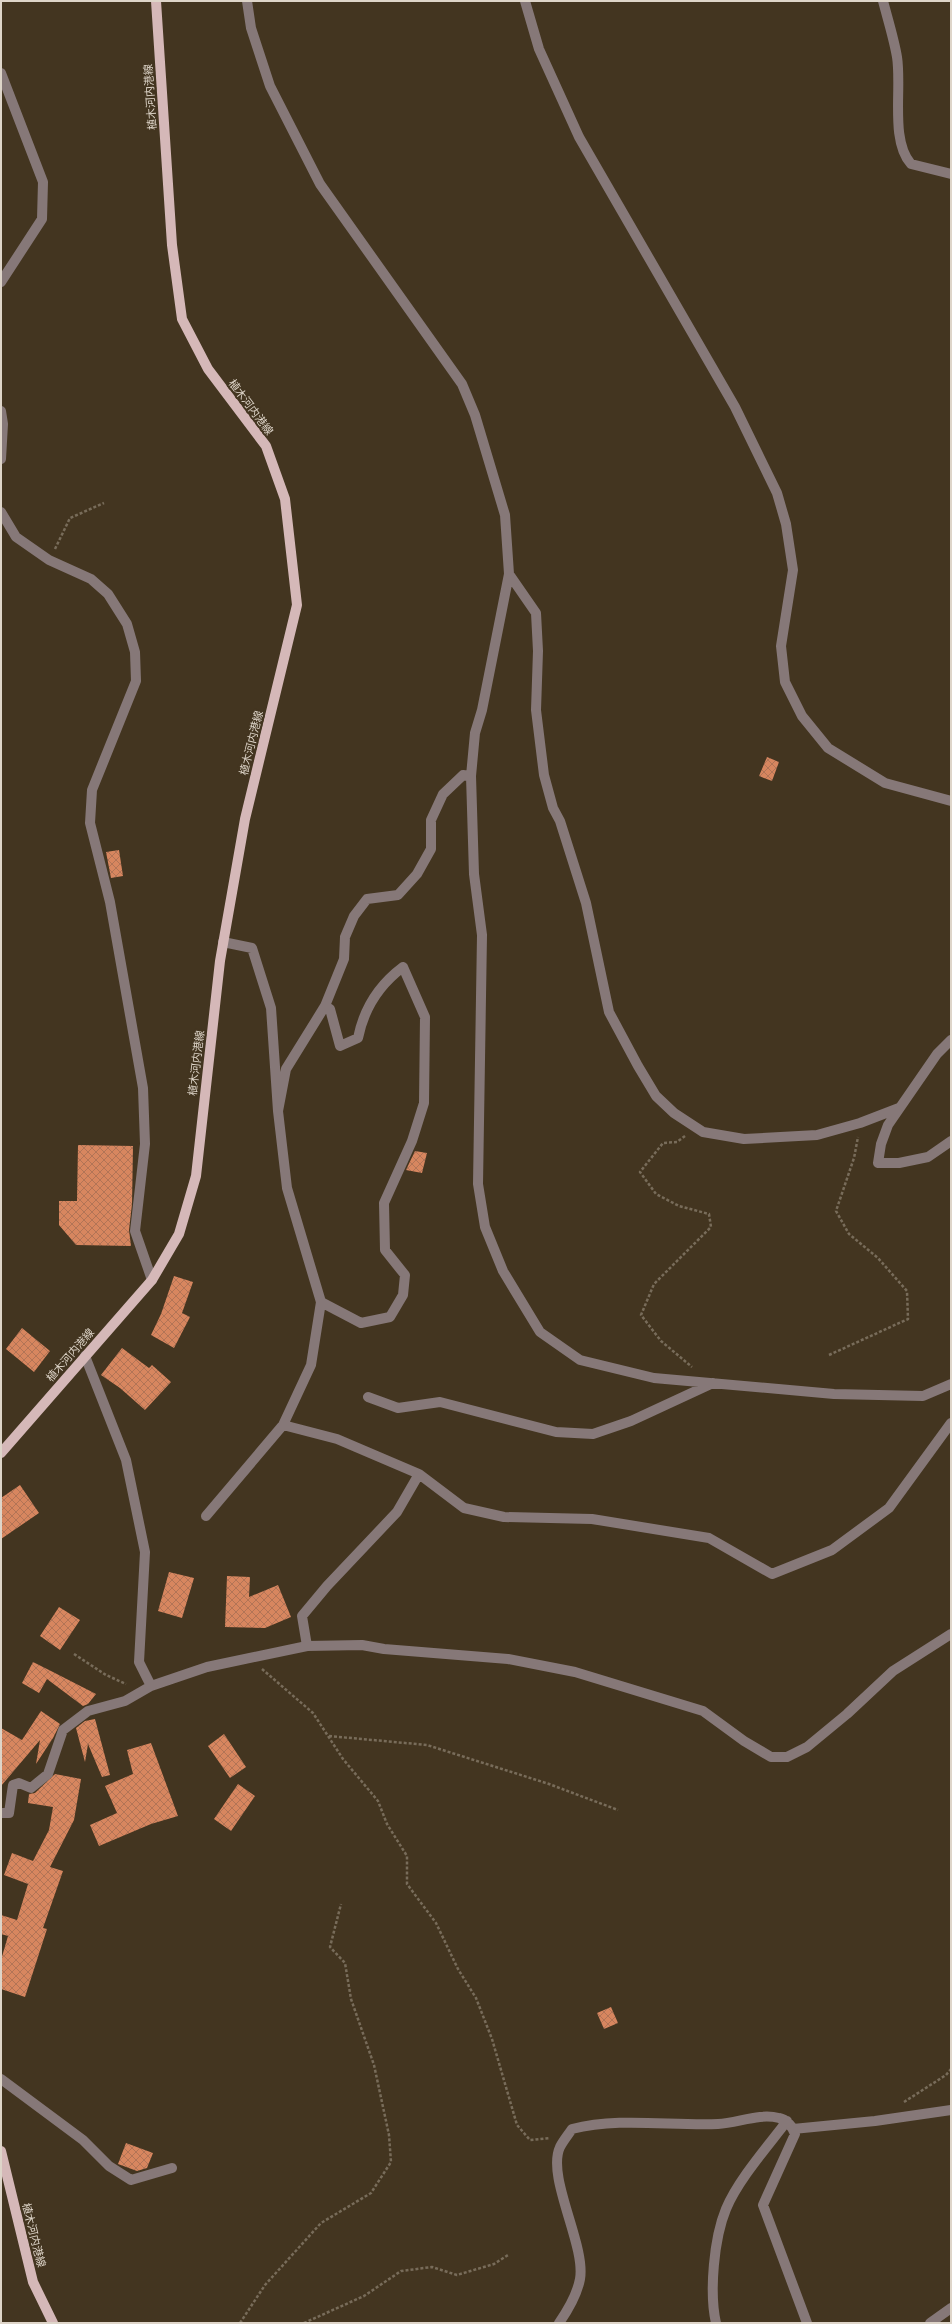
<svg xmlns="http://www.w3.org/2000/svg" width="952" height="2324" viewBox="0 0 952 2324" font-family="'Libre Baskerville','Noto Sans JP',serif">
<defs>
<pattern id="building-cross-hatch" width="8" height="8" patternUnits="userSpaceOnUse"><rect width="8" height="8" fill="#d7865f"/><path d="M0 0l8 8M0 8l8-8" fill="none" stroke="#b27456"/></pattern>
</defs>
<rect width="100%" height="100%" fill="#433520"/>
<path fill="url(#building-cross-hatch)" d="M767,757L779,762L772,781L759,776Z
M119,850L123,876L111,878L106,852Z
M78,1145L133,1146L132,1204L129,1230L131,1246L76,1245L59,1225V1201H77Z
M415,1151L427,1153L422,1173L406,1170Z
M174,1276L193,1282L182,1313L190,1317L174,1348L151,1335L161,1314Z
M22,1328L50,1351L34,1372L6,1349Z
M122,1348L149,1368L152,1365L171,1382L145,1410L120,1388L101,1375Z
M20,1485L39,1513L1,1539V1498Z
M169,1572L194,1578L182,1618L158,1611Z
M227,1576L250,1577L249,1597L278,1585L291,1617L265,1628L225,1627Z
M59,1607L80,1620L60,1650L40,1636Z
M33,1662L51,1671L96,1694L88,1704L83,1706L47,1679L39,1693L22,1683Z
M41,1711L60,1724L53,1738L36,1764L40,1740L1,1786V1728L22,1740Z
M95,1719L110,1775L102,1777L88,1744L85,1762L76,1728L85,1721Z
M224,1734L246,1767L230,1778L208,1746Z
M151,1743L178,1816L151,1824L99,1846L90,1825L117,1813L105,1786L133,1774L127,1750Z
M55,1774L81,1779L74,1820L50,1867L63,1871L43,1928L47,1929L25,1997L1,1989V1960L8,1936L1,1934V1915L17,1920L28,1884L4,1875L12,1853L33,1861L49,1830L53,1807L28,1803L29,1794L35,1793Z
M238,1784L255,1796L231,1831L214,1819Z
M611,2007L618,2023L604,2029L597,2013Z
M126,2143L153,2153L147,2168L137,2171L118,2164Z"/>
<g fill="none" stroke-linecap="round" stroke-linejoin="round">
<path stroke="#786c5a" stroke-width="2.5" stroke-dasharray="3 2" stroke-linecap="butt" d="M55,549L70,518L104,503
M685,1136L677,1142L663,1143L640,1172L656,1194L679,1206L709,1214L711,1227L654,1284L641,1315L661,1341L692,1367
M829,1355L908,1319L907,1291L878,1258L849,1234L836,1211L854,1158L858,1137
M74,1654L106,1675L126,1684
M262,1669L313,1713L343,1759L378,1801L387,1824L407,1856V1884L436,1923L458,1969L476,1998L492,2039L517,2125L530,2140L550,2138
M329,1736L427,1745L549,1784L618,1810
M904,2102L946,2075L951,2069
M240,2323L265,2285L321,2223L371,2193L391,2162L389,2135L374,2065L351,1999L345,1963L330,1947L341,1904
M304,2323L364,2296L401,2271L432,2267L457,2275L494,2264L508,2255"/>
<path stroke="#867878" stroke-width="10" d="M247,1L251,28L270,86L320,184L462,384L475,415L505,515L509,574L482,710L475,733L471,776L474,874L482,935L478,1184L485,1227L503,1271L540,1332L580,1360L654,1378L834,1394L923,1396L951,1384
M525,1L539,49L579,137L735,407L777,493L786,524L793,570L781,646L785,682L802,716L828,748L885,783L951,801
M883,1C888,20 894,39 897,57C902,88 890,141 911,164L951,174
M1,73L43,182L42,219L1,282
M1,411L3,424L1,459
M1,512L16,537L49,560L91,579L108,594L127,624L135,652L136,681L92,790L90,823L110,902L143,1088L145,1144L135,1231L152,1280
M509,574L536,613L538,651L536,710L544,775L553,808L560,821L586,903L609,1012L638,1066L656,1096L674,1113L703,1132L744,1139L817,1135L860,1123L899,1108
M325,1006L344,959L345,937L354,916L367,899L398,895L417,874L431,849V820L443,794L463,775L471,776
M951,1040L937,1054L888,1125L881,1144L878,1163H899L928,1157L951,1141
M278,1111L286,1069L325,1006L330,1009L340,1046L358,1038C364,1008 379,985 403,967L425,1017L424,1103L412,1141L384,1203L385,1250L405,1275L403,1295L390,1317L361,1323L321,1302
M85,1356L126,1460L145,1552L139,1662L151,1686
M368,1397L398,1408L440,1402L556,1432L593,1434L631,1421L713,1383
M283,1425L337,1439L419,1474L464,1508L504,1517L592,1519L709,1538L772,1574L832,1550L889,1508L951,1423
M206,1516L283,1425L311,1365L321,1302L287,1188L278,1111L271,1008L252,948L223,942
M307,1646L302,1616L327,1586L397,1512L419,1474
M1,1813H9L13,1785L19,1783L31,1788L48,1774L63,1730L88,1711L125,1701L151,1686L207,1667L307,1646L362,1645L384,1649L508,1659L575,1672L703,1711L744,1741L771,1757H787L807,1747L847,1714L893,1671L951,1634
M1,2079L83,2140L109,2166L131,2180L172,2168
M793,2129L875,2121L951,2110
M559,2323C568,2310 577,2295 580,2279C586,2245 546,2177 560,2147C563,2141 568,2135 572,2129C619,2117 670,2126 718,2124C738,2123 759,2113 779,2118C788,2120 792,2126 795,2134L763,2205L807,2323
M716,2323C709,2292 714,2238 726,2209C738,2180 768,2146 787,2121
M930,2323L951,2308"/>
<path stroke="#d5b8b8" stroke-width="10" d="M1,1453L152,1280L179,1234L196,1176L220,961L245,819L297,605L285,499L266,446L208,369L182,319L172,245L156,1
M1,2151L33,2282L53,2323"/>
</g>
<g text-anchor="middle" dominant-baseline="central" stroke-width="4" stroke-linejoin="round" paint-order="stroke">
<g font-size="11" fill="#ded5c9" stroke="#433520">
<text transform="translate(150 97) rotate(-94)">植木河内港線</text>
<text transform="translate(251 407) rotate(53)">植木河内港線</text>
<text transform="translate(251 743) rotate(-76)">植木河内港線</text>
<text transform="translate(196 1063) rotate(-83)">植木河内港線</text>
<text transform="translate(70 1355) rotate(-49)">植木河内港線</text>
<text transform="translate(34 2235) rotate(76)">植木河内港線</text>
</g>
</g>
<rect width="952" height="2324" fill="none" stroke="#ded5c9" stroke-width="4"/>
</svg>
